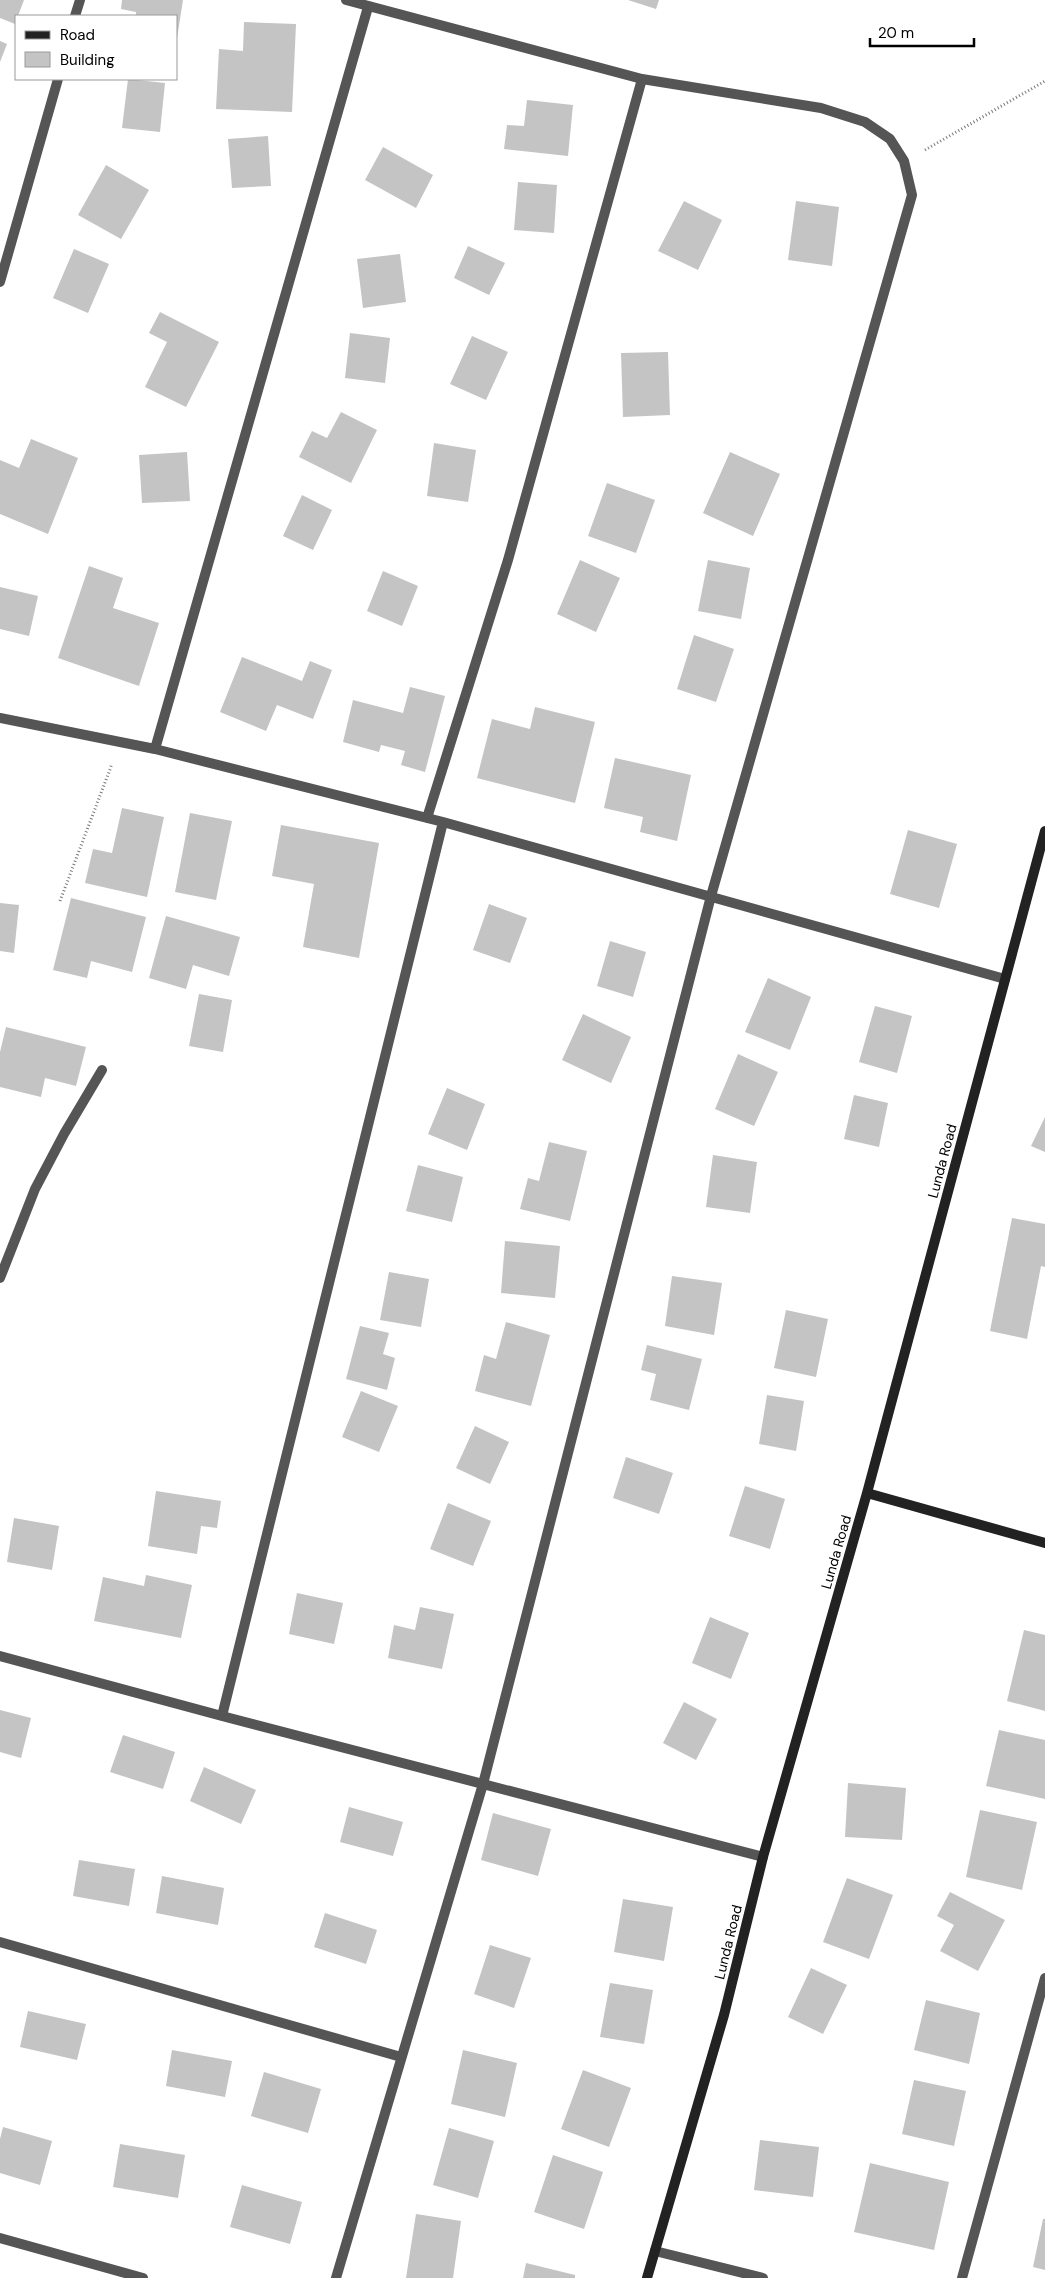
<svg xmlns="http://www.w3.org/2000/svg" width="1045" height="2278" viewBox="0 0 1045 2278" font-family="'DM Sans',sans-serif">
<rect width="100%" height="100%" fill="#fff"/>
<path fill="#c4c4c4" d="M0,0H24L15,24L0,18Z
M122,0H183L177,38L176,16H136V12L121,9Z
M628,0H659L656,9Z
M244,22L296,24L292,112L216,109L219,49L243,51Z
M0,41L7,44L0,62Z
M128,79L165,83L160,132L122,128Z
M527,100L573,105L568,156L504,149L507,125L524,126Z
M268,136L271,186L232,188L228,139Z
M383,147L433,175L416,208L365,180Z
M106,165L149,190L121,239L78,215Z
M518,182L557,185L554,233L514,230Z
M684,201L722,220L698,270L658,251Z
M796,201L839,207L832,266L788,260Z
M468,246L505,263L489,295L454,278Z
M74,249L109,264L88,313L53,298Z
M400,254L406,302L363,308L357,259Z
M160,312L219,342L186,407L145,387L167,342L149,333Z
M350,333L390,338L385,383L345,378Z
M472,336L508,352L486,400L450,384Z
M668,352L670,415L623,417L621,353Z
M341,412L377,430L351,483L299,457L312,431L327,438Z
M31,439L78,458L48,534L0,514V460L19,468Z
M434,443L476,450L468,502L427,496Z
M187,452L190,501L142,503L139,455Z
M730,452L780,474L753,536L703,513Z
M607,483L655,500L636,553L588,536Z
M302,495L332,510L313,550L283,536Z
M580,560L620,578L596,632L557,614Z
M708,560L750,568L741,619L698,611Z
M89,566L123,578L113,608L159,623L139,686L58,658Z
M383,571L418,586L402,626L367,611Z
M0,587L38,596L29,636L0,629Z
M694,635L734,649L716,702L677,689Z
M242,657L302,681L310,661L332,670L313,719L277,705L266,731L220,712Z
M410,687L445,696L425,772L401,765L405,751L381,745L379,752L343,742L353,700L403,713Z
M535,707L595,722L575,803L477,778L492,719L530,729Z
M615,758L691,775L677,841L640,832L643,817L604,808Z
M122,808L164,817L147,897L85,883L93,849L112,853Z
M190,813L232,821L216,900L175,892Z
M281,825L379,843L359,958L303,947L314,884L272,876Z
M908,830L957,844L939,908L890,894Z
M71,898L146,917L132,972L91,961L87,978L53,970Z
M0,903L19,905L14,953L0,951Z
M489,904L527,918L510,963L473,950Z
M166,916L240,937L229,976L193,965L186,989L149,978Z
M610,941L646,952L633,997L597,986Z
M768,978L811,997L790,1050L745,1032Z
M199,994L232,1000L223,1052L189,1046Z
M875,1006L912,1016L897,1073L859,1062Z
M583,1014L631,1037L611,1083L562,1060Z
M6,1027L86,1047L76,1086L45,1078L41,1097L0,1087V1052Z
M738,1054L778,1072L754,1126L715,1109Z
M447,1088L485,1104L467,1150L428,1134Z
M854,1095L888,1103L879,1147L844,1139Z
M1045,1117V1152L1031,1146Z
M549,1142L587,1151L570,1221L520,1209L528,1178L539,1181Z
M713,1155L757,1162L750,1213L706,1207Z
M418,1165L463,1177L452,1222L406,1211Z
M1012,1218L1045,1224V1267L1041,1266L1027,1339L990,1331Z
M505,1241L560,1246L555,1298L501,1293Z
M389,1272L429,1279L421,1327L380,1320Z
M672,1276L722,1283L714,1335L665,1326Z
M786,1310L828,1319L816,1377L774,1368Z
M506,1322L550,1335L531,1406L475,1391L484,1355L496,1359Z
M360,1326L389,1333L383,1354L395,1358L387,1390L346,1379Z
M647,1345L702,1359L689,1410L650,1400L656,1374L641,1370Z
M361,1391L398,1406L379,1452L342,1437Z
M767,1395L804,1401L796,1451L759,1444Z
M475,1426L509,1442L490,1484L456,1468Z
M626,1457L673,1473L659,1514L613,1498Z
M745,1486L785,1499L770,1549L729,1536Z
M156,1491L221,1501L217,1528L201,1526L197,1554L148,1546Z
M448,1503L491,1521L473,1566L430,1549Z
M14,1518L59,1526L52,1570L7,1562Z
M146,1575L192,1585L181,1638L94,1621L103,1577L144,1586Z
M297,1593L343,1603L334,1644L289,1634Z
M420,1607L454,1614L442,1669L388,1658L394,1625L415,1630Z
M710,1617L749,1633L731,1679L692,1663Z
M1024,1630L1045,1635V1711L1007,1701Z
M684,1702L717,1719L696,1760L663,1743Z
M0,1710L31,1718L21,1758L0,1752Z
M999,1730L1045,1740V1799L986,1786Z
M123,1735L175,1752L163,1789L110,1772Z
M204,1767L256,1790L241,1824L190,1801Z
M848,1783L906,1788L902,1840L845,1837Z
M349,1807L403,1822L393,1856L340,1842Z
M980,1810L1037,1822L1022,1890L966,1877Z
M493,1813L551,1829L538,1876L481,1860Z
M79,1860L135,1869L129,1906L73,1896Z
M162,1876L224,1888L218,1925L156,1913Z
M847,1878L893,1895L869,1959L823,1942Z
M950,1892L1005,1920L978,1971L940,1951L954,1925L937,1916Z
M623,1899L673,1907L664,1961L614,1952Z
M325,1913L377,1930L366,1964L314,1947Z
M490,1945L531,1958L514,2008L474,1994Z
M811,1968L847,1985L823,2034L788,2017Z
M610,1983L653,1990L644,2044L600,2037Z
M926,2000L980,2013L969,2064L914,2050Z
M28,2011L86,2024L77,2060L20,2047Z
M172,2050L232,2061L225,2097L166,2086Z
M463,2050L517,2063L505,2117L451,2104Z
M583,2070L631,2088L609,2147L561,2129Z
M264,2072L321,2089L308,2133L251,2116Z
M914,2080L966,2091L954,2146L902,2134Z
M3,2127L52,2141L40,2185L0,2173V2139Z
M449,2128L494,2141L478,2198L433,2185Z
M760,2140L819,2147L813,2197L754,2190Z
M120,2144L185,2155L178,2198L113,2187Z
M553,2155L603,2172L584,2229L534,2212Z
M870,2163L949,2182L934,2250L854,2232Z
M242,2185L302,2202L290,2244L230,2227Z
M416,2214L461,2221L453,2278H406Z
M1043,2219H1045V2270L1033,2267Z
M526,2263L575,2275V2278H523Z"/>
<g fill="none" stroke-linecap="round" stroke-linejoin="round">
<path stroke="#777" stroke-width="3" stroke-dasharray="1 2.5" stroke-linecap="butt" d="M925,150L1045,81
M60,901L112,764"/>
<path stroke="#555" stroke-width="10" d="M75,16L80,0
M0,282L58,79
M0,718L155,749L443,822L1005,979
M155,749L368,7
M427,818L508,560L642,79
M0,1278L35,1189L64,1134L102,1070
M0,1656L222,1716L763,1857
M222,1716L443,822
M0,1942L401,2057
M0,2238L143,2278
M655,2251L763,2278
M336,2278L483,1784L711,896L912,195L904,161L890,139L865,122L821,108L642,79L346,0
M962,2278L1045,1978"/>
<path stroke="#222" stroke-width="10" d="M867,1493L1045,1543
M647,2278L724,2015L763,1857L867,1493L1045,831"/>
</g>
<g text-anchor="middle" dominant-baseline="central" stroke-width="4" stroke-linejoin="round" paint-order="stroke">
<g font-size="14" fill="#000" stroke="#fff">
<text transform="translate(942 1161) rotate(-75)">Lunda Road</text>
<text transform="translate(836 1552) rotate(-74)">Lunda Road</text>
<text transform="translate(728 1942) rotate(-76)">Lunda Road</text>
</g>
</g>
<rect x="15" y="15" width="162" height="65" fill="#ffffff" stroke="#999999"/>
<rect x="25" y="31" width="25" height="8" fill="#222222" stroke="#999999"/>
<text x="60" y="40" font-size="15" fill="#000000">Road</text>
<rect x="25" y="52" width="25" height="15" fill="#c4c4c4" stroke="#999999"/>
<text x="60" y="65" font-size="15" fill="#000000">Building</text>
<path d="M870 38v8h104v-8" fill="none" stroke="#000000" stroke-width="2.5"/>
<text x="878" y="38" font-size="15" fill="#000000" stroke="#ffffff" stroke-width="4" paint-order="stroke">20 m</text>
</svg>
